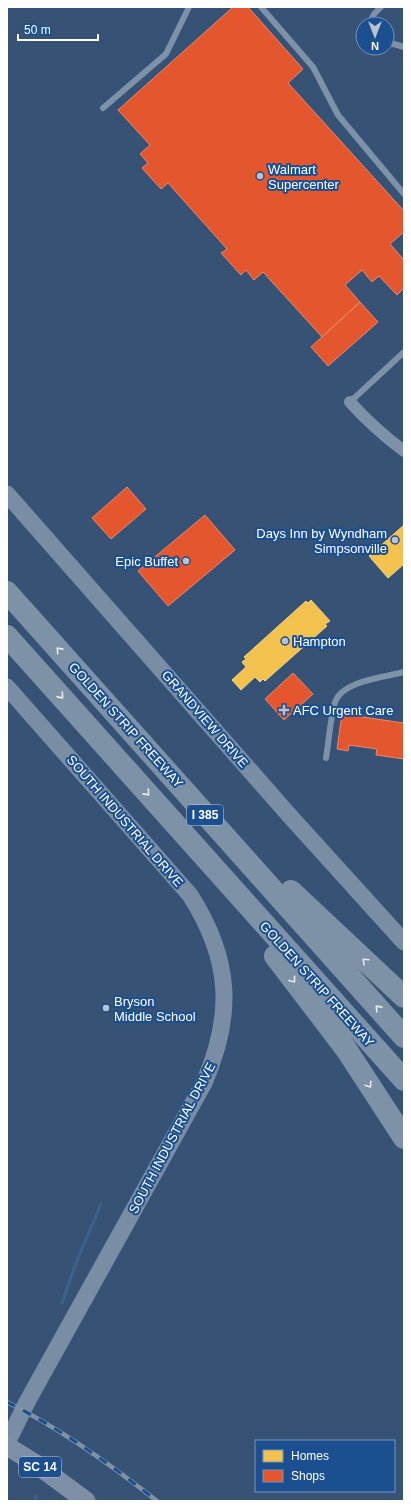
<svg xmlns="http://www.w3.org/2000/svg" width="411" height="1508" viewBox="0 0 411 1508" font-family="Helvetica,sans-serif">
<rect width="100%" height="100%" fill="#365274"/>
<path fill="#f2c14e" stroke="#f6d483" d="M404,525V564L388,578L369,556Z
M311,600L330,621L325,624L327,626L265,681L263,679L260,682L255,677L241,690L232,680L246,667L242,662L246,659L244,657L306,601L308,603Z"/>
<path fill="#e4572e" stroke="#ec896d" d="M233,7H248L303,69L288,83L404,211V232L390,244L404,260V288L397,295L379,276L372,282L362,270L345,285L360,302L322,337L263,272L254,280L246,270L241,275L221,253L227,249L168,183L161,189L142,168L148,163L140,154L150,145L118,110Z
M360,302L378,322L328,366L311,347Z
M127,487L146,509L111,539L92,518Z
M205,515L235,550L168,606L138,571Z
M293,673L313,694L284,720L265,699Z
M342,714L404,723V759L376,755L377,749L349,745L348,751L337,749Z"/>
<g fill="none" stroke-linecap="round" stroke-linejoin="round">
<path stroke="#3b618d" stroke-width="3" d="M62,1303L76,1263L101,1204
M35,1501L36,1496"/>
<path stroke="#7d92a8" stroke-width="6" d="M261,7L313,67L338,115L404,194
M369,24L374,14L381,7
M387,42L404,47
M103,108L166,54L189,7
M350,402L404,352
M326,758C329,740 330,720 335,702C342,681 385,677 404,672"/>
<path stroke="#7d92a8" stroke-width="12" d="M350,402C367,421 384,436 404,451"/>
<path stroke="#798da4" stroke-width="17" d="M7,494L289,815L404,942
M7,687L190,895C231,959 234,1014 204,1083L27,1402L7,1443"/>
<path stroke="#7d8ea7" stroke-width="19" d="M7,1446L36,1464L86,1501"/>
<path stroke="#7e92a7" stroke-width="22" d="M7,592L404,1037
M7,636L404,1080
M291,891L404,997
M275,956L346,1049L404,1138"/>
<defs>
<path id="rail" d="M7,1402C61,1429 110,1464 157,1501"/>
</defs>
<use href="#rail" stroke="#7e92a7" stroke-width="4.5"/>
<use href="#rail" stroke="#1b4f8f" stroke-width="3" stroke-dasharray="9" stroke-linecap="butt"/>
</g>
<defs><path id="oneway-chevron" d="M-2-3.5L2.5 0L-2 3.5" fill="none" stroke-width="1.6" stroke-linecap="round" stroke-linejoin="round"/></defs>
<g stroke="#e5e9ed">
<use href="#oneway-chevron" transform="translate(59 650) rotate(-132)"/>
<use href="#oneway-chevron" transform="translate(61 696) rotate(48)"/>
<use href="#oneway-chevron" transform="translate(147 793) rotate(48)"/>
<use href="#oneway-chevron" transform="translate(365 961) rotate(-137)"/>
<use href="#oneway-chevron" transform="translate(293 980) rotate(53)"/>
<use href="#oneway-chevron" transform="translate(378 1008) rotate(-132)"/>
<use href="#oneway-chevron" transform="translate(369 1085) rotate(57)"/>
</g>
<g fill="#b9c2ce" stroke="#1b4f8f" stroke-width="1.5">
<circle cx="260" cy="176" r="4"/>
<circle cx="395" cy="540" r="4"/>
<circle cx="186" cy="561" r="4"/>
<circle cx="285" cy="641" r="4"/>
<path d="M282 704h4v4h4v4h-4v4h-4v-4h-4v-4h4z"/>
<circle cx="106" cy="1008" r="4"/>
</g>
<g text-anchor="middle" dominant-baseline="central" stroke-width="4" stroke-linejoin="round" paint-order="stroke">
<g fill="#1b4f8f" stroke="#bbcadd" stroke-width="1">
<rect x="187" y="805" width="36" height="20" rx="3"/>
<rect x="19" y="1457" width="42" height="20" rx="3"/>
</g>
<g font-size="12" font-weight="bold" fill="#fff">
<text x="205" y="815">I 385</text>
<text x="40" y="1467">SC 14</text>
</g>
<g font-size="13" fill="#fff" stroke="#1b4f8f" text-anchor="start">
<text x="268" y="169">Walmart<tspan x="268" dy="15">Supercenter</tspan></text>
<text x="387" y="533" text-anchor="end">Days Inn by Wyndham<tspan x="387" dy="15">Simpsonville</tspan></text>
<text x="178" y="561" text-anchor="end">Epic Buffet</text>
<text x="293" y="641">Hampton</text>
<text x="293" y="710">AFC Urgent Care</text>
<text x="114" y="1001">Bryson<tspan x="114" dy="15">Middle School</tspan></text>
</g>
<g font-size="13" fill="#fff" stroke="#1b4f8f">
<text transform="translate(205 719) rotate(49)">GRANDVIEW DRIVE</text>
<text transform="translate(126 725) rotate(48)">GOLDEN STRIP FREEWAY</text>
<text transform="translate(125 821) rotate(49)">SOUTH INDUSTRIAL DRIVE</text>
<text transform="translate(317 984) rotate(48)">GOLDEN STRIP FREEWAY</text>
<text transform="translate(172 1138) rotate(-62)">SOUTH INDUSTRIAL DRIVE</text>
</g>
</g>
<rect width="411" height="1508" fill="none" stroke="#ffffff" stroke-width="16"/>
<rect x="255" y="1440" width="140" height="52" fill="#1b4f8f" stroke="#7695bc"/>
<rect x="263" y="1450" width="20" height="12" fill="#f2c14e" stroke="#7695bc"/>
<text x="291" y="1460" font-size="12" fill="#ffffff">Homes</text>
<rect x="263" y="1470" width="20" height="12" fill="#e4572e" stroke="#7695bc"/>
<text x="291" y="1480" font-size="12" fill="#ffffff">Shops</text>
<g transform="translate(375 36) rotate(180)"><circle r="19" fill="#1b4f8f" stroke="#7695bc"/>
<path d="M0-3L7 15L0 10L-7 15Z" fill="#b9c2ce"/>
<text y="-6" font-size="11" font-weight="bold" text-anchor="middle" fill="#ffffff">N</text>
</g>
<path d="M18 34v6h80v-6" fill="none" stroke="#ffffff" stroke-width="2"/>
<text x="24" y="34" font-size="12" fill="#ffffff" stroke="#1b4f8f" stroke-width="3" paint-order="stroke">50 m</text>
</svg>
